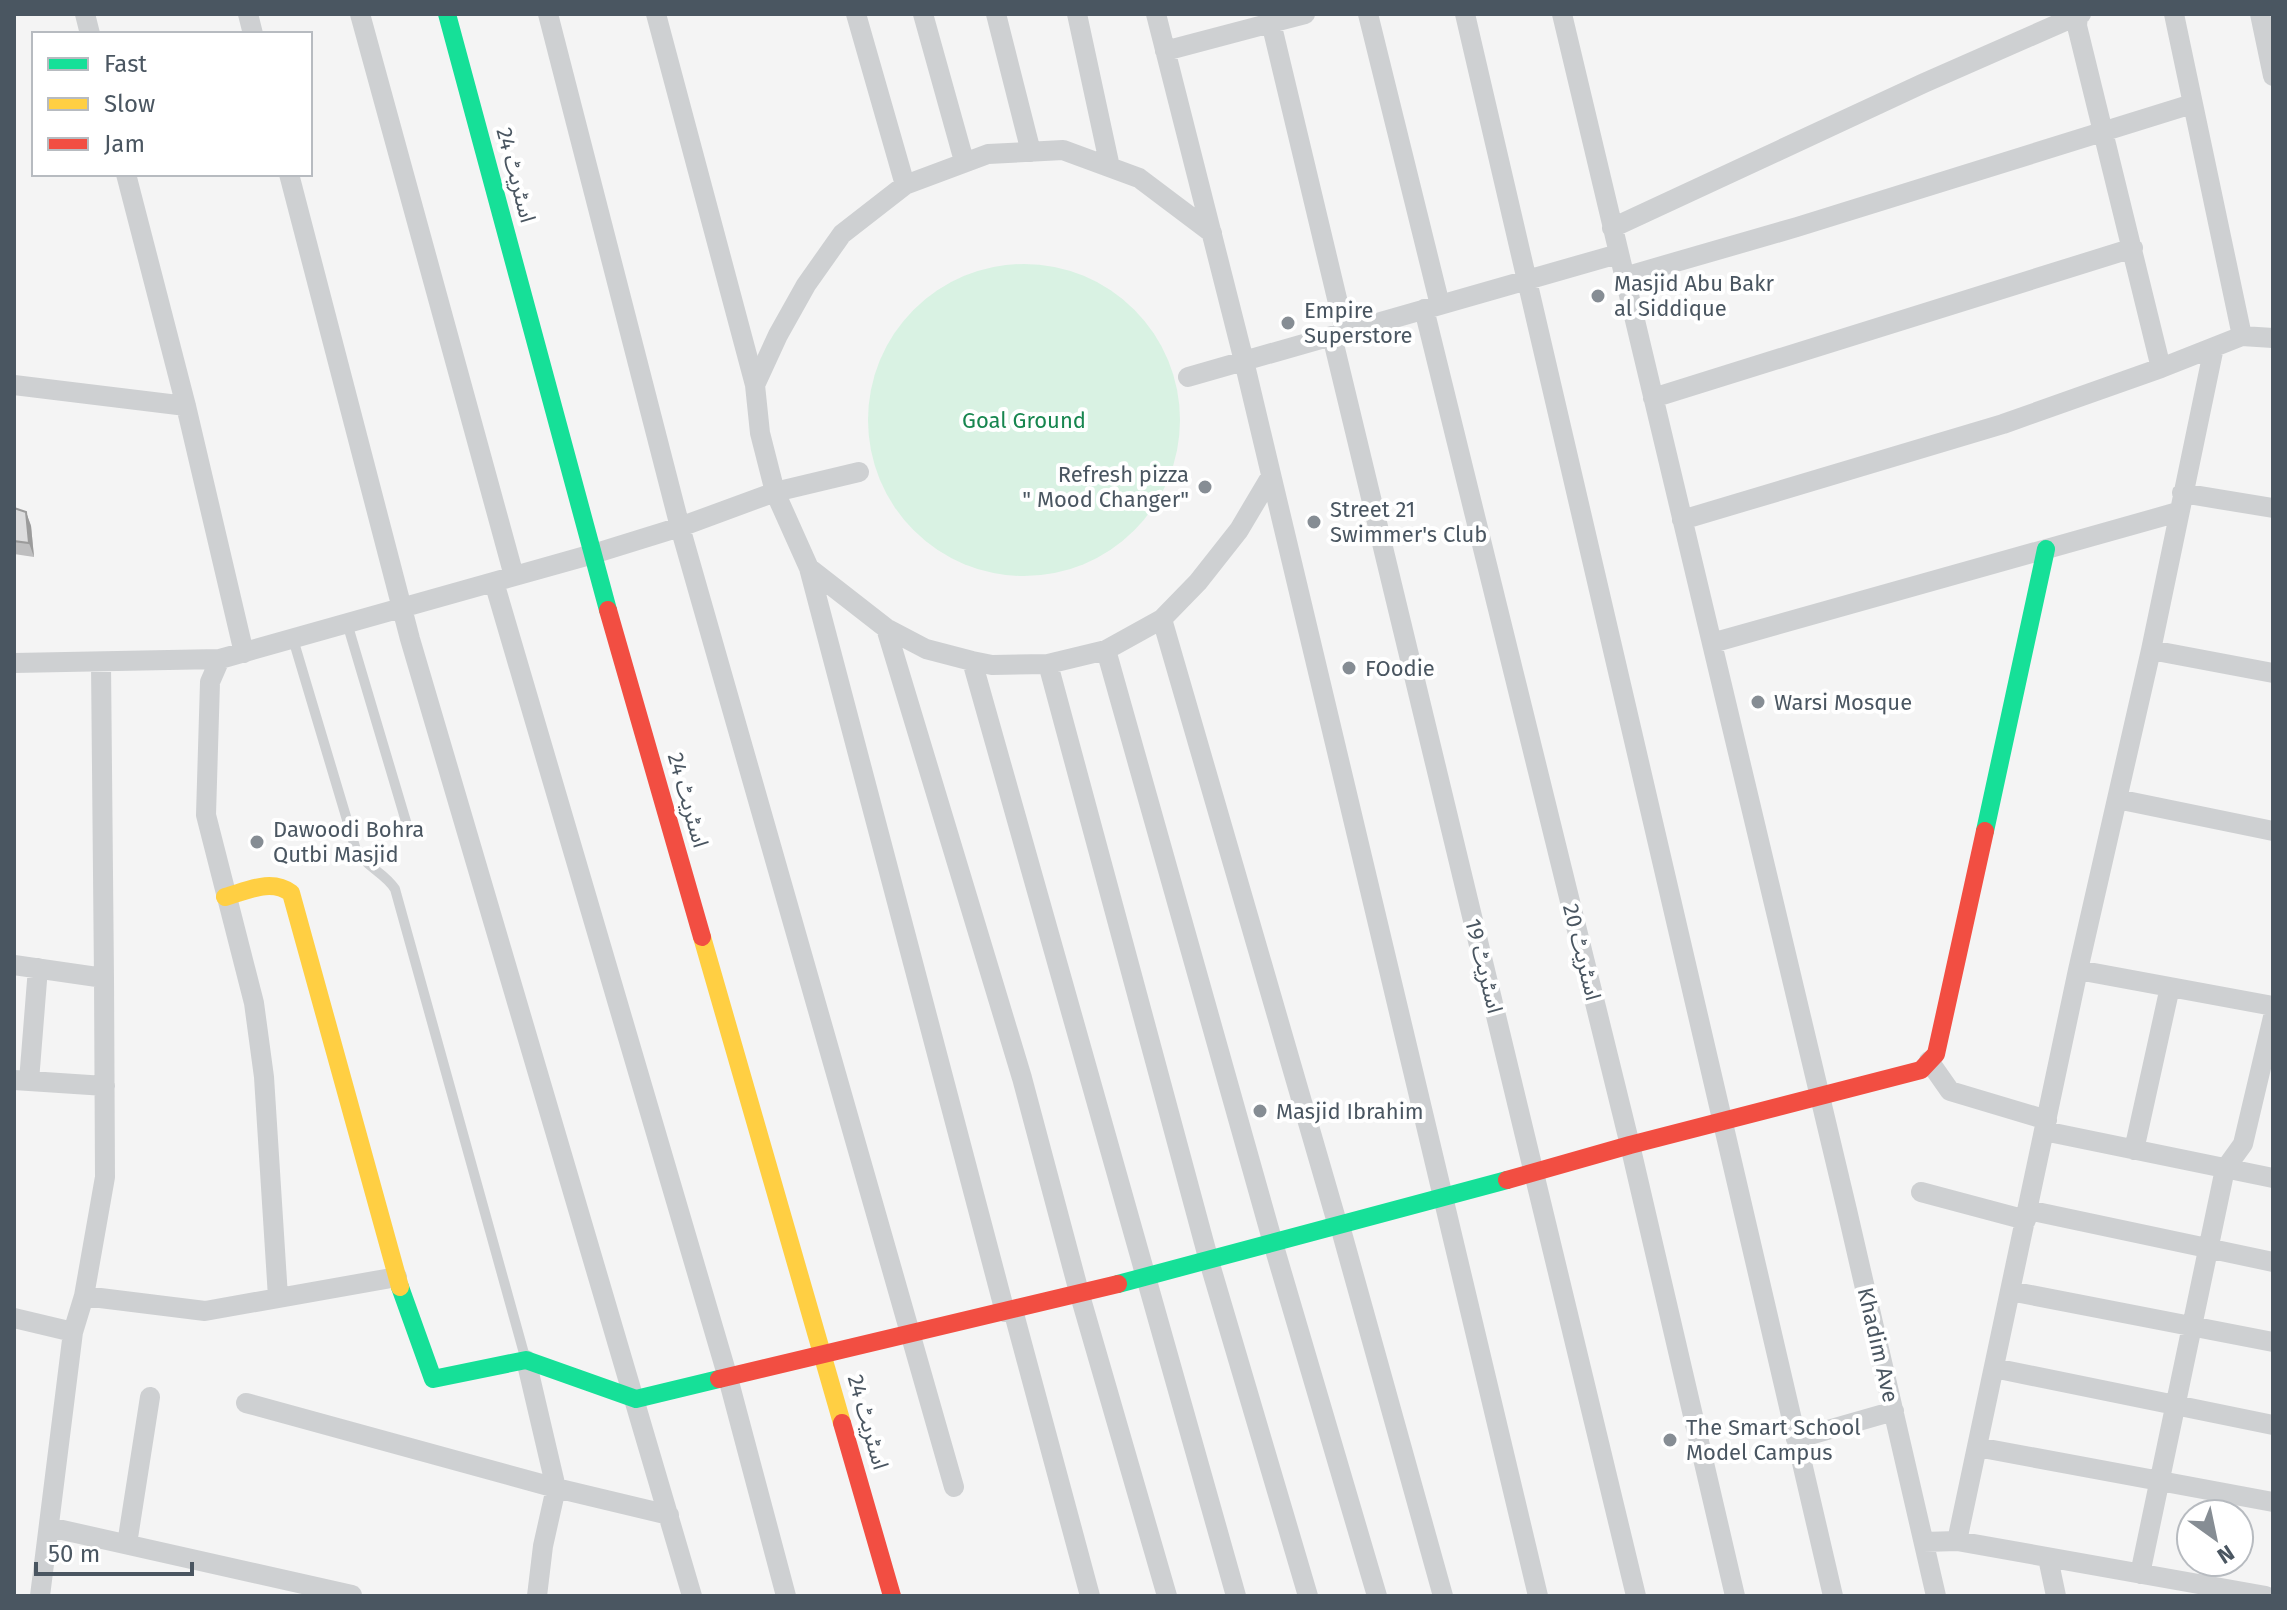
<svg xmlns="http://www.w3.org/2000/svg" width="2287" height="1610" viewBox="0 0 2287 1610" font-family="'Fira Sans','Noto Sans Arabic',sans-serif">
<rect width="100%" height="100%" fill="#f4f4f4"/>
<path fill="#d9f2e3" d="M868 420a156 156 0 1 1 312 0a156 156 0 1 1-312 0Z"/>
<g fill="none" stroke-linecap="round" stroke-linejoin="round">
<path stroke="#ced0d2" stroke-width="10" d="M347,623L410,835
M293,639L356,850C366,867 385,873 395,889L525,1357"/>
<path stroke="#ced0d2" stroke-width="20" d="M85,14L90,34
M248,14L253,34
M360,14L514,576
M548,14L680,527L954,1487
M656,14L755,385
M856,14L905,185
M923,14L964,161
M996,14L1031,152
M1077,14L1110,167
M1156,14L1244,361L1538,1596
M1269,14L1345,332
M1368,14L1440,305
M1465,14L1833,1596
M1562,14L1847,1210L1936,1596
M2078,14L2077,26L2161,368
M2174,14L2242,336
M2260,14L2273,76
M1165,51L1305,14
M126,174L186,406L244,653
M289,174L410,639L692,1596
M1612,228L1924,83L2081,14
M1212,233L1139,178L1063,150L988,154L905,185L842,234L806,285L778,335L755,385L760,433L775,492L809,568L886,628L926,649L972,661L992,665L1048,664L1106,650L1162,619L1198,582L1239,530L1271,476
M1624,277L1797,227L2192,104
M1424,309L1630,1145L1735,1596
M1332,336L1636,1596
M1188,377L1618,254
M14,385L186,406
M1653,398L2133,248
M2182,493L2273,508
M1682,520L2003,424L2161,368L2242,336L2273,338
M809,568L1005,1312
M494,582L728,1378L786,1596
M1162,619L1338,1226
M886,628L1022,1078L1079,1292L1167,1596
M1712,643L2178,512
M1106,650L1273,1243L1377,1596
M2151,650L2273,673
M220,659L210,682L206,815L254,1003L264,1077L278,1297
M972,661L1236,1596
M14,663L220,659L593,554L680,527L775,492L859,472
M1048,664L1209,1261L1308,1596
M2117,799L2273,831
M14,965L104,978L101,663
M2078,970L2273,1006
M1929,1061L1950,1091L2047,1120
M14,1080L105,1086
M29,1081L38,968
M2044,1131L2273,1178
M2134,1150L2170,987
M1921,1192L2026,1220
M2028,1210L2273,1262
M1340,1226L1443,1596
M2010,1291L2273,1342
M84,1296L205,1311L397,1277
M1013,1310L1090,1596
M14,1318L73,1332
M526,1360L556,1488L543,1546L537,1596
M1994,1368L2273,1425
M246,1403L556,1488L669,1515
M1796,1439L1894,1411
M1977,1447L2273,1502
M49,1527L352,1595
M1957,1541L2078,970L2151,650L2214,347
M1924,1542L1957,1541L2266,1596
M127,1544L150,1397
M2048,1558L2056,1596
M2140,1574L2225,1169L2243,1144L2273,1017
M40,1596L73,1332L84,1296L105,1177L104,978"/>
<path stroke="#16e098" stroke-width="18" d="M447,14L608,610
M1985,831L2046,549
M1118,1284L1507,1180
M400,1287L433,1379L526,1360L636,1399L719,1379"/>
<path stroke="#ffcf43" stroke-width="18" d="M225,897C247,891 271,878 291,893L400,1287
M702,937L842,1423"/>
<path stroke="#f24e42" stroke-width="18" d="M608,610L702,937
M1507,1180L1630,1145L1921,1070L1936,1054L1985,831
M719,1379L1118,1284
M842,1423L892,1596"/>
</g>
<path fill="#bebebf" d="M14,508L26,512L31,526L34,557L14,554Z"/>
<path fill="#9b9b9b" d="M26,512L31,526L34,557L29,543Z"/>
<path fill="#ddddde" stroke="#9b9b9b" stroke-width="2" d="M14,508L26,512L29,543L14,541Z"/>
<g fill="#868d94" stroke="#fff" stroke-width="3">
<circle cx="1598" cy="296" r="8"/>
<circle cx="1288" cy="323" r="8"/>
<circle cx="1205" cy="487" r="8"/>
<circle cx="1314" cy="522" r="8"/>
<circle cx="1349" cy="668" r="8"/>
<circle cx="1758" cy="702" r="8"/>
<circle cx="257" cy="842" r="8"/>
<circle cx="1260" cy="1111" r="8"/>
<circle cx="1670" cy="1440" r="8"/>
</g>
<g text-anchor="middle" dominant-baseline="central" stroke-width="8" stroke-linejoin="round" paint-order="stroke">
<g font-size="22" fill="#4a5661" stroke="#fff">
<text transform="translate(516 175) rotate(75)">اسٹریٹ 24</text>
<text transform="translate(688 800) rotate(74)">اسٹریٹ 24</text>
<text transform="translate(1582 952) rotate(76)">اسٹریٹ 20</text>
<text transform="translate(1484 966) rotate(76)">اسٹریٹ 19</text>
<text transform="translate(1878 1345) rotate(77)">Khadim Ave</text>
<text transform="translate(868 1422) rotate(74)">اسٹریٹ 24</text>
</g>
<g font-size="22" fill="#4a5661" stroke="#fff" text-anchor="start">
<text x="1614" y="283">Masjid Abu Bakr<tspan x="1614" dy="25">al Siddique</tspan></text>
<text x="1304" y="310">Empire<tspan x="1304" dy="25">Superstore</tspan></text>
<text x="1189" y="474" text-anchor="end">Refresh pizza<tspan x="1189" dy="25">" Mood Changer"</tspan></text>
<text x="1330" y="509">Street 21<tspan x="1330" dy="25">Swimmer's Club</tspan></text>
<text x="1365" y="668">FOodie</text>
<text x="1774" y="702">Warsi Mosque</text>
<text x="273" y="829">Dawoodi Bohra<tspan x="273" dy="25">Qutbi Masjid</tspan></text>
<text x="1276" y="1111">Masjid Ibrahim</text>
<text x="1686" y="1427">The Smart School<tspan x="1686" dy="25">Model Campus</tspan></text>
</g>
<g font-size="22" fill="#17864f" stroke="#fff">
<text x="1024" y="420">Goal Ground</text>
</g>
</g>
<rect width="2287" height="1610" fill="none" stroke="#4a5661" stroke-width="32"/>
<rect x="32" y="32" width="280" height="144" fill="#ffffff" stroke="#b7bbc0" stroke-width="2"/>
<rect x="48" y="58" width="40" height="12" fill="#16e098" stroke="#b7bbc0" stroke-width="2"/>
<text x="104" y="72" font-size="24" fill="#4a5661">Fast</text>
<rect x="48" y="98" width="40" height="12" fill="#ffcf43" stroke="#b7bbc0" stroke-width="2"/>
<text x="104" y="112" font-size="24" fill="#4a5661">Slow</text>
<rect x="48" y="138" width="40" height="12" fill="#f24e42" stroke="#b7bbc0" stroke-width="2"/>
<text x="104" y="152" font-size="24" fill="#4a5661">Jam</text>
<g transform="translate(2215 1538) rotate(147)"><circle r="38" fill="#ffffff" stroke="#b7bbc0" stroke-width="2"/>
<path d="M0-6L14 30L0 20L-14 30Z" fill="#868d94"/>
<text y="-12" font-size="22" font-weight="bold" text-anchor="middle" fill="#4a5661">N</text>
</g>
<path d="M36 1562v12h156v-12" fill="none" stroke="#4a5661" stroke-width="4"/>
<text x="48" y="1562" font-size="24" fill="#4a5661" stroke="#ffffff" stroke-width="6" paint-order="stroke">50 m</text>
</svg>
